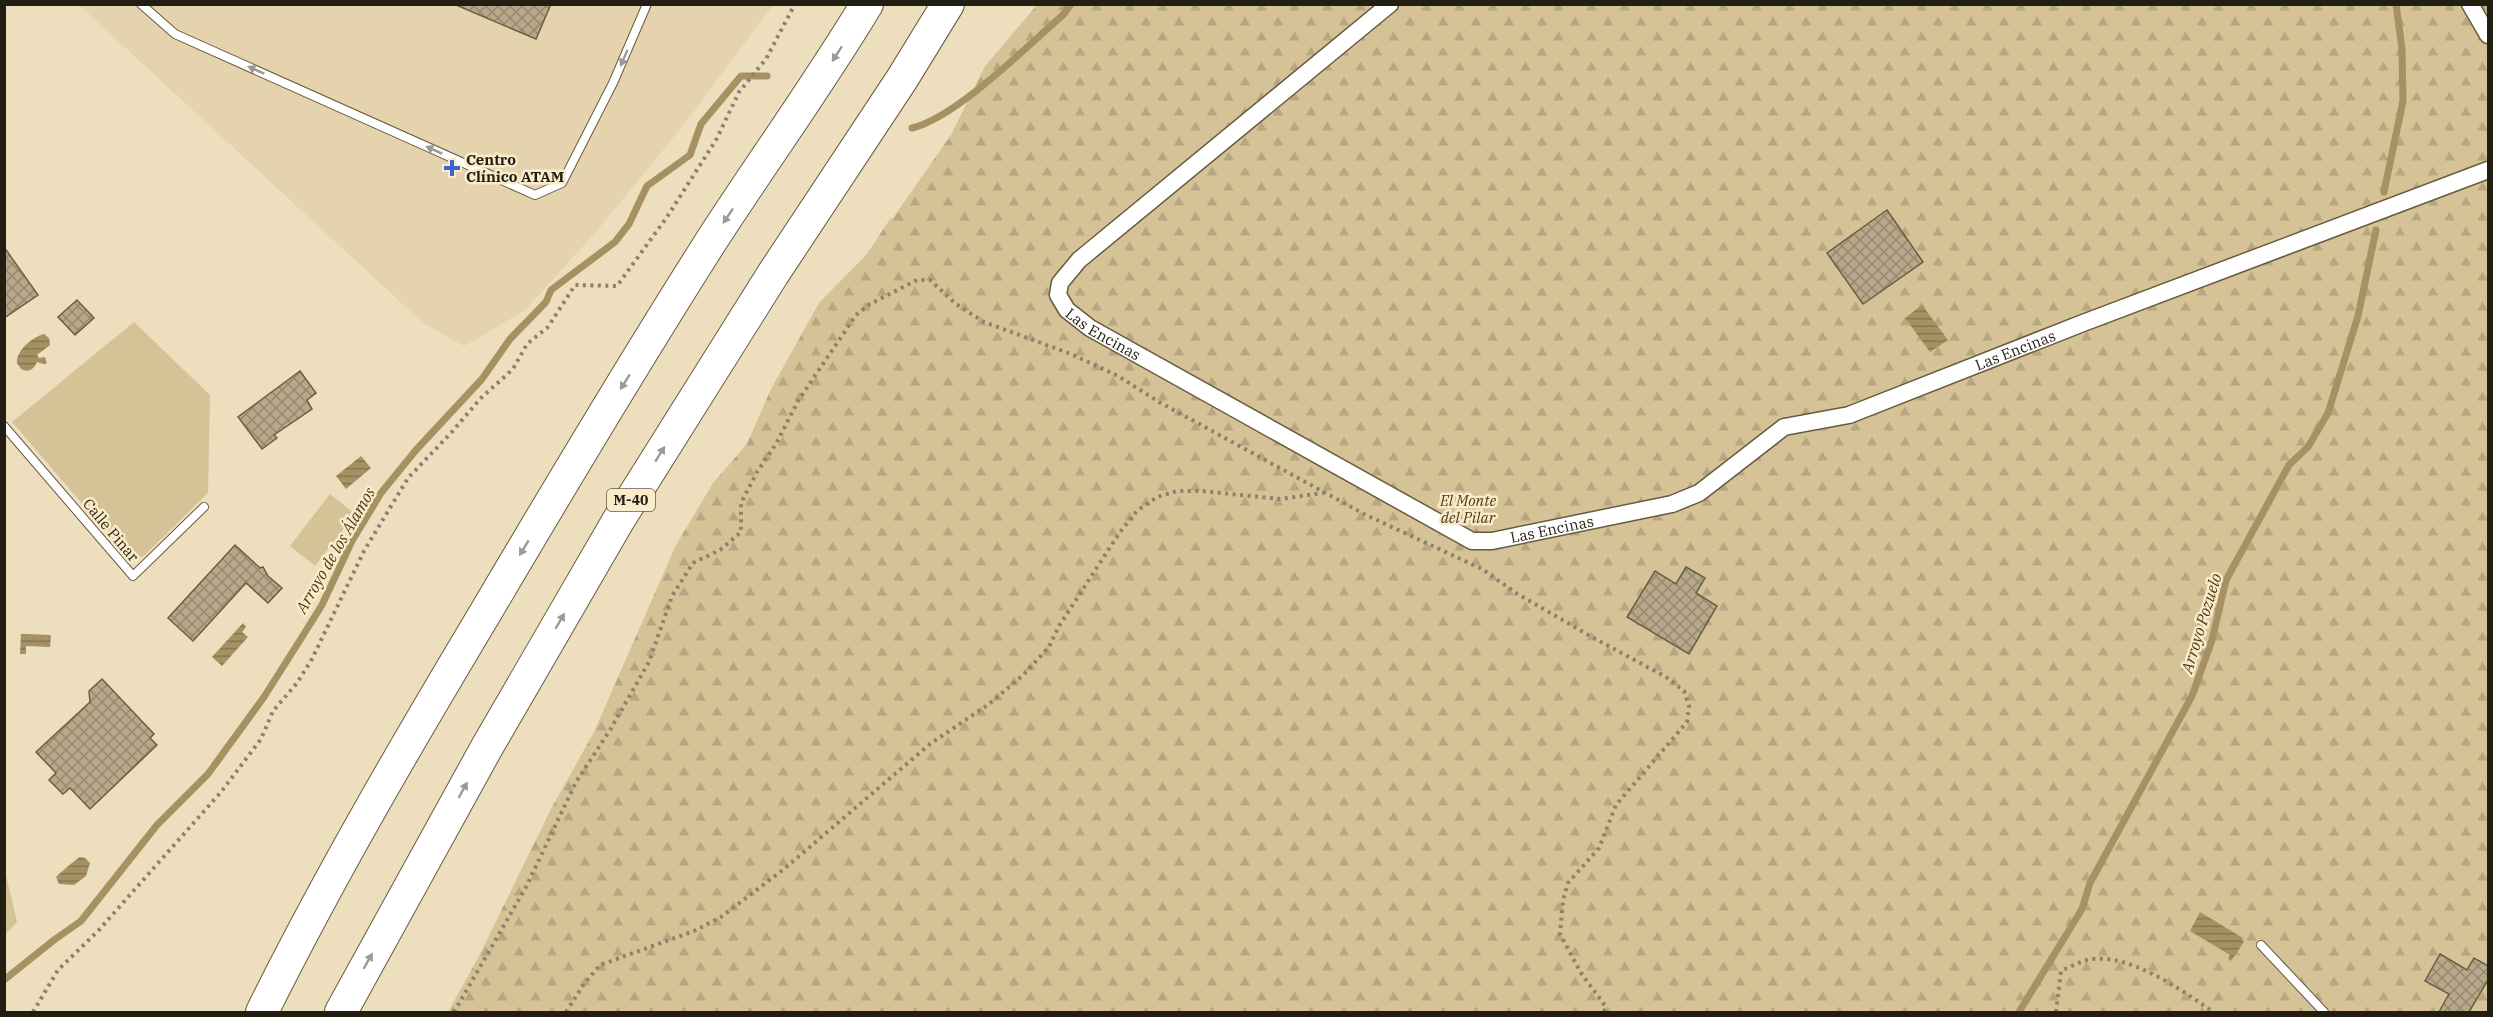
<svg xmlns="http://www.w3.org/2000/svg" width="2493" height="1017" viewBox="0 0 2493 1017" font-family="'IBM Plex Serif',serif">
<defs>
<pattern id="forest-firs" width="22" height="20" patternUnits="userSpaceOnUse" patternTransform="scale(1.5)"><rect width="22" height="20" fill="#d5c297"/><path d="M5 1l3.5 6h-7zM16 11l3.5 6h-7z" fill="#b7a681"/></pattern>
<pattern id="water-rules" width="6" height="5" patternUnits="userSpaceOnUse" patternTransform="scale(1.5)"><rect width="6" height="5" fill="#a69162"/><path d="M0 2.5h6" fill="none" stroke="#87764f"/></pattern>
<pattern id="building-cross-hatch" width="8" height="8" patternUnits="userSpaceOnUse" patternTransform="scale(1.5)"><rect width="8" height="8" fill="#b6a889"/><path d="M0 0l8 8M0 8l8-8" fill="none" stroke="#94886f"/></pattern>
</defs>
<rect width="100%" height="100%" fill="#eddebe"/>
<path fill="#e5d3ad" d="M79,5H773L686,122L596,232L524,311L464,346L422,322Z"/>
<path fill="#d5c297" d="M134,322L210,395L208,493L144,556L137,558L128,557L12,422Z
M330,494L355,514L315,566L290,546Z
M5,871L17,922L5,935H4Z"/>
<path fill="url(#forest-firs)" d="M1037,5H2488V1012H448L477,960L551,809L594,732L676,545L713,483L747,444L771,389L819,303L867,254L890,219L893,218L951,135L985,66Z"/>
<path fill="url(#water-rules)" d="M1922,305L1948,340L1930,352L1905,318Z
M44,334L49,338L50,345L37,355L39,358L45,357L47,363L44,364L37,362C34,369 29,373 21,369L17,363C16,351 32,337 44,334Z
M361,456L371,468L346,489L336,476Z
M243,623L246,627L242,632L248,637L222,666L212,657Z
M21,634L51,635L50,647L26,646V654H20Z
M80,857L85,858L90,863L86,876L74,885L59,884L56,877C57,876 77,858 80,857Z
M2200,912L2243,938L2242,940L2244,942L2231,961L2228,959L2230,955L2190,931Z"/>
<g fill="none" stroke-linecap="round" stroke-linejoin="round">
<path stroke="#a69162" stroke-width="7" d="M912,128C957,117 1027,46 1064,14L1071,4
M2384,192L2403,101L2402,49L2396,4
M4,980L54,940L81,921L157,825L208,774L264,697L302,637L322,605L352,541L381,493L416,450L482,379L510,339L546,302L551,290L615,242L629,224L647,186L690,155L701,124L741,76H767
M2019,1012L2082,909L2090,883L2192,696L2212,640L2226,580L2289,465L2308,447L2328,413L2358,316L2376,230"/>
</g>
<path fill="url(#building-cross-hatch)" stroke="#6b5f42" stroke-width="1.5" d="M551,4L536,39L456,5V4Z
M1887,210L1923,262L1863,304L1827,253Z
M4,247L38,295L4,318Z
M77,300L94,318L75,335L58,317Z
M300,371L316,393L307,400L312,409L274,435L277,438L262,449L238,417Z
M235,545L260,568L263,567L268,576L282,588L268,603L246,583L193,641L168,618Z
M1686,567L1705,578L1696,593L1717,606L1689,654L1627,617L1655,571L1676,584Z
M102,679L154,734L150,738L157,745L90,809L70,788L63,794L49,780L56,773L36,752L90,702L89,691Z
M2440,954L2467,970L2474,958L2488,966V980L2469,1012H2439L2449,994L2425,981Z"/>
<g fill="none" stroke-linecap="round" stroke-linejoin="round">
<defs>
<path id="lane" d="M141,4L175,34L535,195L562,183L613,83L647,4
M4,426L133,576L204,507
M2261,945L2324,1012"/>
<g id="street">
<path id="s1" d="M1390,4L1079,260L1060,283L1058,295L1067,310L1090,328L1472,541H1492L1672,504L1699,493L1784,427L1849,415L2083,323L2488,170"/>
<path d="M2470,4L2488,35"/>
</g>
<path id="highway" d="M262,1012C330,875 408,742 487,610C559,488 632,366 708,246C760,165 817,87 867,4
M341,1012L487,747L618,521L773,274L902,79L948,4"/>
</defs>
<use href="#lane" stroke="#675b3e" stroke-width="10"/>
<use href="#street" stroke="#675b3e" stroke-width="19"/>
<use href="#highway" stroke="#675b3e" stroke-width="34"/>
<path stroke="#8c826b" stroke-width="4" stroke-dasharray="3 4.5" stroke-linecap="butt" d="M33,1012L58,970L98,931L221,792L261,739L273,711L297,683L312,659L364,551L408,478L450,434L481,398L513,369L527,344L548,327L575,285L617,286L667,217L716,140L739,92L766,59L795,4
M454,1012L526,887L576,782L610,730L649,662L672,596L693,563L720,550L741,532V503L757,472L776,444L798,401L856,315L870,304L917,280H930L956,304L984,322L1071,354L1118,376L1159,402L1364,514L1482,569L1516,593L1590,636L1666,677L1684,691L1689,706L1687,722L1616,805L1599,848L1568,883L1563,900L1560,934L1581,973L1606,1007L1604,1012
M566,1012L584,984L600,965L694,931L721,917L784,869L930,744L989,704L1022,676L1049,647L1059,626L1120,532L1137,511L1157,497L1177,491H1202L1280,499L1323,493
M2056,1012L2061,971C2070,967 2079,962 2087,960C2127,951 2182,990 2213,1012"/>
<use href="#lane" stroke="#fff" stroke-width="8"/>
<use href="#street" stroke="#fff" stroke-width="16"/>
<use href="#highway" stroke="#fff" stroke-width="32"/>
</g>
<defs><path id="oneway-solid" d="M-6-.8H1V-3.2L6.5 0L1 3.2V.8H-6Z" transform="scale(1.5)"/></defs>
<g fill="#9c9a94">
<use href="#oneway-solid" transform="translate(837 54) rotate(123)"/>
<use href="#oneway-solid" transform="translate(624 58) rotate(113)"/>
<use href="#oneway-solid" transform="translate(256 70) rotate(-156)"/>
<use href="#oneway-solid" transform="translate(434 150) rotate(-156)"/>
<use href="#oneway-solid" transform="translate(728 216) rotate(124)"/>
<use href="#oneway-solid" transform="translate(625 382) rotate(122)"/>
<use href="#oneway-solid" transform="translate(660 454) rotate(-58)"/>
<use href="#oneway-solid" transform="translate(524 548) rotate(121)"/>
<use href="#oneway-solid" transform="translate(560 621) rotate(-60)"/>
<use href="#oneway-solid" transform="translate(463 790) rotate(-61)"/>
<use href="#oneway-solid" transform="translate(368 961) rotate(-61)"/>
</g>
<path fill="#3c63d4" stroke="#faebcb" stroke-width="2" d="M449 159h6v6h6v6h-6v6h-6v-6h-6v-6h6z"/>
<g text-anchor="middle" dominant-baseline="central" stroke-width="5" stroke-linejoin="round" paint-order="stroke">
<rect fill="#faebcb" stroke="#645c4a" stroke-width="1.5" x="607" y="489" width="48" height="22" rx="4.5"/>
<g font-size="14" font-weight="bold" fill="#231e12">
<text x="631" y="500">M-40</text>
</g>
<g font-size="15" font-weight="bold" fill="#231e12" stroke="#faebcb" text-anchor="start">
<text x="466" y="159">Centro<tspan x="466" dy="17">Clínico ATAM</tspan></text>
</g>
<g font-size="15" fill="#231e12" stroke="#faebcb">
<text stroke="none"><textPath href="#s1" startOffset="506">Las Encinas</textPath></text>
<text stroke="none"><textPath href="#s1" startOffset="1514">Las Encinas</textPath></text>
<text stroke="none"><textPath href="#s1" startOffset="1010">Las Encinas</textPath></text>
<text transform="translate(111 530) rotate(50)">Calle Pinar</text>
</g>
<g font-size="15" font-style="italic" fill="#4c3c15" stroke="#faebcb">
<text x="1468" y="500">El Monte<tspan x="1468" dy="17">del Pilar</tspan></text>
</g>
<g font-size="16" font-style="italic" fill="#4d3d16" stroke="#faebcb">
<text transform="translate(335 550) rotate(-60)">Arroyo de los Álamos</text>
<text transform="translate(2201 623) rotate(-73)">Arroyo Pozuelo</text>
</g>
</g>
<rect width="2493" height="1017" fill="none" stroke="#231e12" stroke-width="12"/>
</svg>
